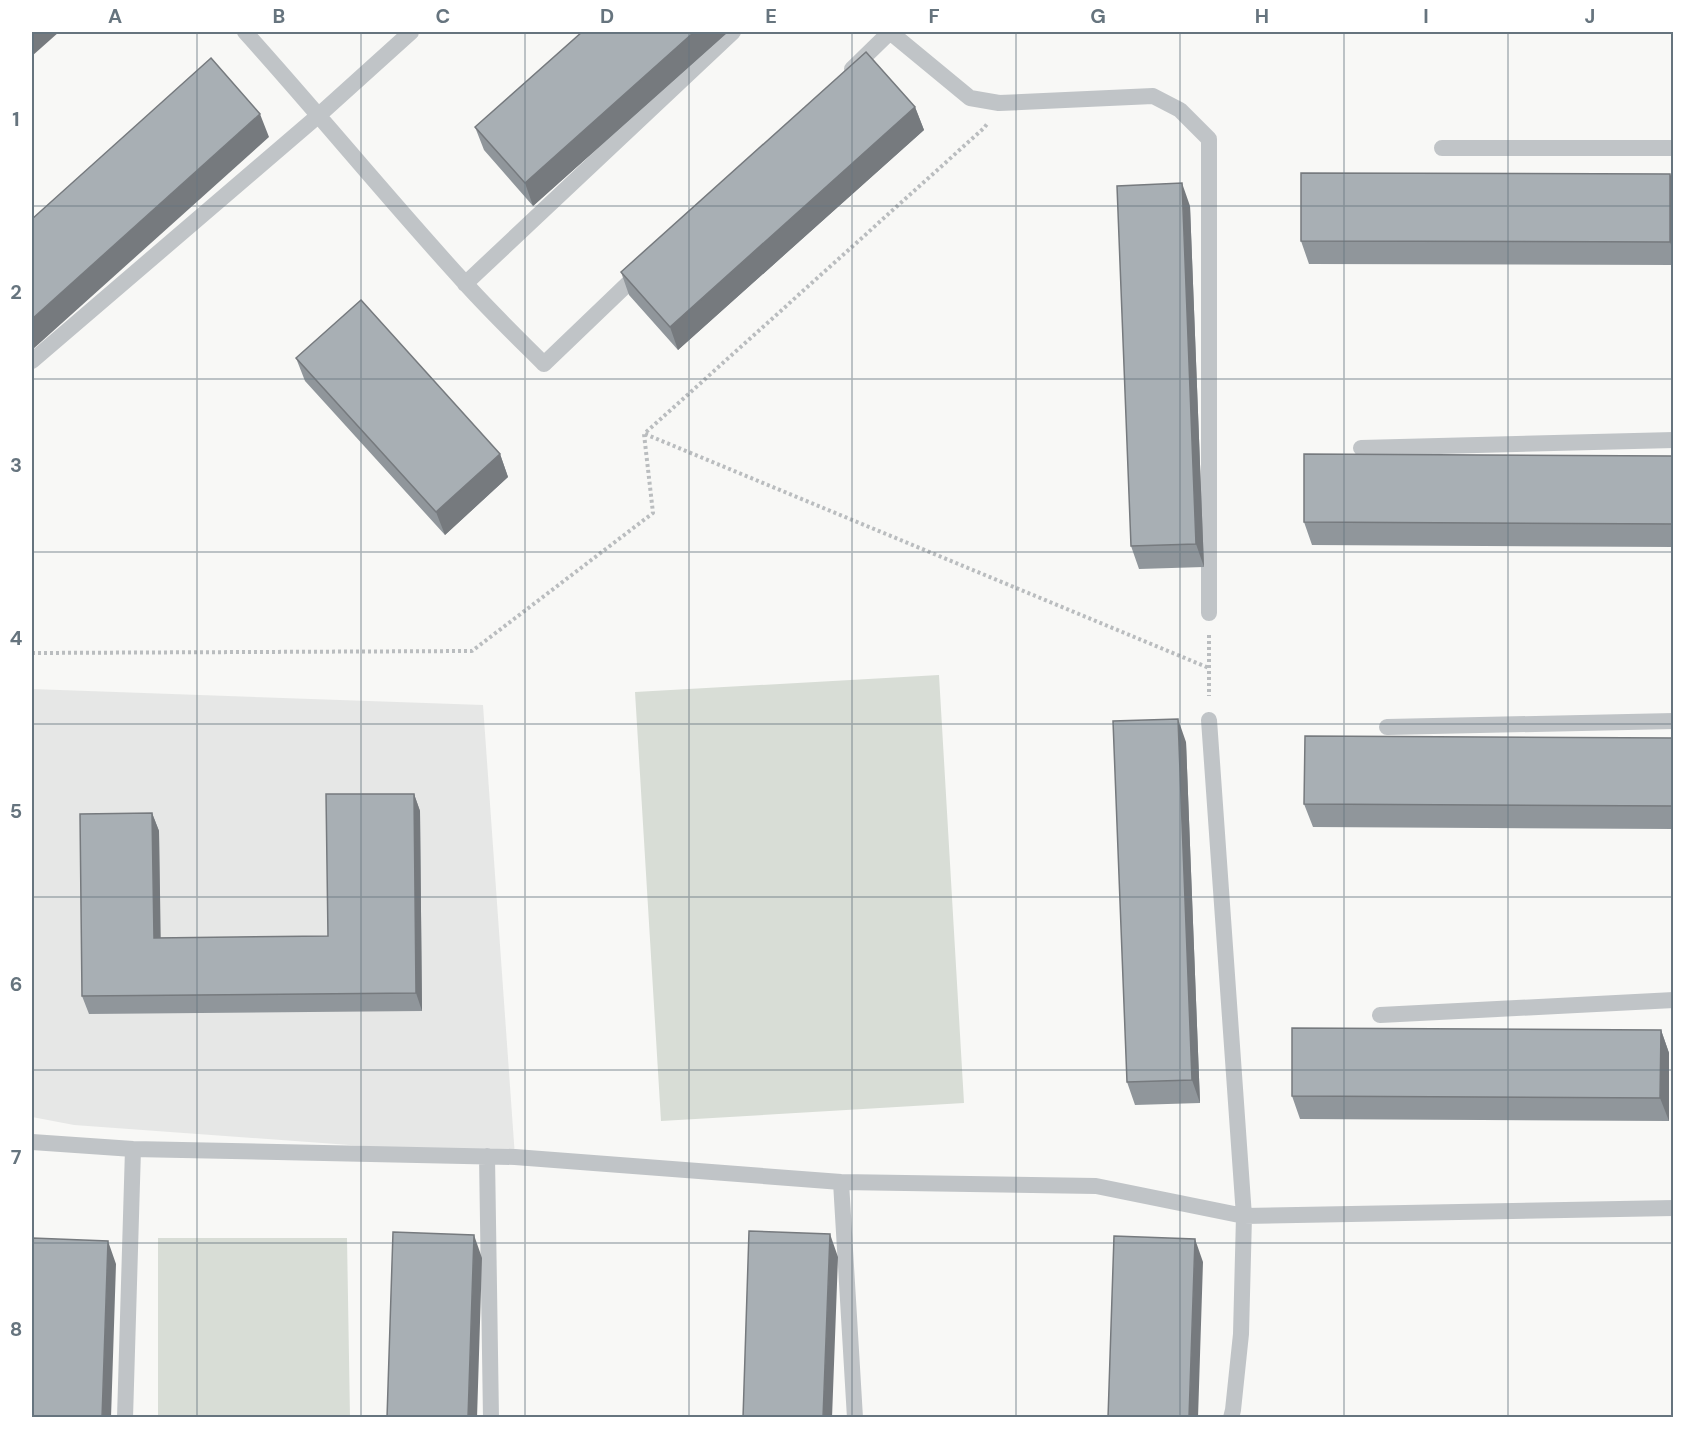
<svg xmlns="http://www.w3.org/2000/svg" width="1705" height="1449" viewBox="0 0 1705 1449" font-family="'DM Sans',sans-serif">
<rect width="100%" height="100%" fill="#f8f8f6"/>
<path fill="#e6e7e6" d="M32,689L483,705L515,1157L74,1125L32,1117Z"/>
<path fill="#d8ddd6" d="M939,675L964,1103L661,1121L635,692Z
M158,1238H347L350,1417H158Z"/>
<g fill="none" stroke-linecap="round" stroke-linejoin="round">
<path stroke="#babdbf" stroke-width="4" stroke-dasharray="3 3" stroke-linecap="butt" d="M645,434L1209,668
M1209,635V696
M32,653L472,651L653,513L644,434L984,128L987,124"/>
<path stroke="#c0c4c7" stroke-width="16" d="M245,32C319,114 389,200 464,282C490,311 517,337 544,364L641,271
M890,32L970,98L999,103L1153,96L1180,110L1209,139V613
M852,69L890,32
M1442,148H1674
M465,284L733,32
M32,361L319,115L411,32
M1361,448L1674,440
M1209,720L1244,1216L1241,1334L1233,1410L1231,1418
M1387,727L1674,721
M1380,1015L1674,1000
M32,1142L133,1149L515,1157L841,1182L1096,1186L1244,1216L1674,1208
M487,1156L491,1418
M841,1182L855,1418
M125,1418L133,1149"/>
</g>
<path fill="#90969b" d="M582,32H728L533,206L484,150L475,127Z
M915,107L924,130L678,350L629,295L621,272Z
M1670,174L1674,184V265L1309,264L1301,241Z
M1190,206L1204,567L1139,569L1131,546Z
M296,358L500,454L508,477L445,535L305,381Z
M1672,456L1674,460V547L1312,545L1304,522Z
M1673,738L1674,829L1313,827L1304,804Z
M1186,742L1200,1103L1135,1105L1127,1082Z
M414,794L420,811L422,1011L89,1014L82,996L152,813L159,831L160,938L328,936Z
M1661,1030L1669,1053V1121L1300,1119L1292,1096Z"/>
<path fill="#767a7e" d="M32,32H59L32,56Z
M694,32H728L533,206L525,183Z
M915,107L924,130L678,350L670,327Z
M260,114L269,137L32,350V319Z
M1670,174L1674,184V253L1670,242Z
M1182,183L1190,206L1204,567L1196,544Z
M500,454L508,477L445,535L436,512Z
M1672,456L1674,460V528L1672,524Z
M1178,719L1186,742L1200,1103L1192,1080Z
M1673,738L1674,740V808L1673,806Z
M414,794L420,811L422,1011L416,993Z
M152,813L159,831L161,955L154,938Z
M1661,1030L1669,1053V1121L1660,1098Z
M830,1234L838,1257L832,1418H823Z
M474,1235L482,1258L477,1418H468Z
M1195,1239L1203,1262L1198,1418H1189Z
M108,1241L116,1264L111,1418H102Z"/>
<path fill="#a8afb4" stroke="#767a7e" stroke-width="1.5" d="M582,32H694L525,183L475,127Z
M866,52L915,107L670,327L621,272Z
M211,58L260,114L32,319V219Z
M1301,173L1670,174V242L1301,241Z
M1182,183L1196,544L1131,546L1117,186Z
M361,300L500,454L436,512L296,358Z
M1304,454L1672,456V524L1304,522Z
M1178,719L1192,1080L1127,1082L1113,721Z
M1305,736L1673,738V806L1304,804Z
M326,794H414L416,993L82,996L80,814L152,813L154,938L328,936Z
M1292,1028L1661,1030L1660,1098L1292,1096Z
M749,1231L830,1234L823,1418H743Z
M393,1232L474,1235L468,1418H387Z
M1114,1236L1195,1239L1189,1418H1108Z
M32,1238L108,1241L102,1418H32Z"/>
<path fill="none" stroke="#66747e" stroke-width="1.5" stroke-opacity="0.55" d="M197,32V1418M361,32V1418M525,32V1418M689,32V1418M852,32V1418M1016,32V1418M1180,32V1418M1344,32V1418M1508,32V1418M32,206H1674M32,379H1674M32,552H1674M32,724H1674M32,897H1674M32,1070H1674M32,1243H1674"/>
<rect width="1705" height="1449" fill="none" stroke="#ffffff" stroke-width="66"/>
<rect x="33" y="33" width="1639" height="1383" fill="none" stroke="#66747e" stroke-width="2"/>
<g font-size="20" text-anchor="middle" font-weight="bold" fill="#66747e">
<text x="115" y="23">A</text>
<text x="279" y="23">B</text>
<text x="443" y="23">C</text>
<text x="607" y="23">D</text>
<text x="771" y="23">E</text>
<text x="934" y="23">F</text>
<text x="1098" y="23">G</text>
<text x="1262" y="23">H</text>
<text x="1426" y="23">I</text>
<text x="1590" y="23">J</text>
<text x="16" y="126">1</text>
<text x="16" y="299">2</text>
<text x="16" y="472">3</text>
<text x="16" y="645">4</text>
<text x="16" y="818">5</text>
<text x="16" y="991">6</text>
<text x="16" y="1164">7</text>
<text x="16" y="1336">8</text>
</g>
</svg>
